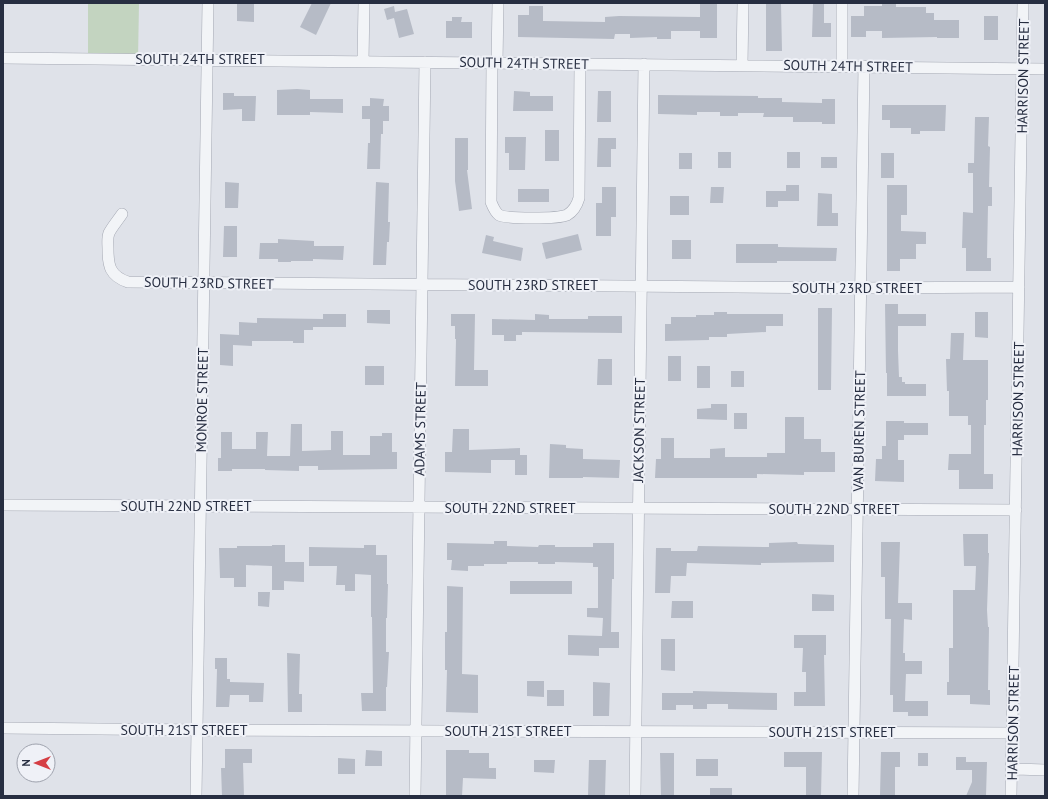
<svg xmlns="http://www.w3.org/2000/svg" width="1048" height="799" viewBox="0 0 1048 799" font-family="'PT Sans',sans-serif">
<rect width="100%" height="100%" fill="#dfe2e9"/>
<path fill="#c3d4c0" d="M88,3H139L138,59H88Z"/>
<path fill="#b6bbc6" d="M237,3H254V22L237,21Z
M312,3H331L316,35L300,27Z
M766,3H781L782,51H766Z
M882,3H896V7H926V13H934V20H959V38H937V37L882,38V31H866V37H851V16H864V6H882Z
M700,4H717V38H700V31H671V39H657V37L630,38V34H615L614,39L518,37V15H529V6H543V21L605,22V17L619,16L700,17Z
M813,4H824V23H831V37H812Z
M394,6L395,12L407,9L414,34L399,38L394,18L387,20L384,9Z
M984,16H998V40H984Z
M452,17H462L461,22H472V38H446V21H452Z
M297,89L310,90V99H343V113L310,112V115H277V90Z
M514,91L530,92V96H553V111H513Z
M598,91H611V122H597Z
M223,93H234V96H256L255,121H242V109L223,110Z
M658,95L758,96V98H782V102L822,103V99H835V124H822V122H793V117H763L764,113H738V116H720V112H697V115L658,114Z
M370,98L384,99L383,106H389V121H383V134H381L380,169H367L368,143H370V119H362V106H370Z
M882,105H946L945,131H920V134H911V128H890V120H882Z
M975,117H989L988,146L990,147L989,187H992V206H988L987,258H991V271H966V248H962L963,212L973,213V173H968V163H974Z
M545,130H559V161H545Z
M505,137H526L525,170H509V153H505Z
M455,138H468V170H467L472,209L459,211L455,181Z
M598,138H616V149H611V167H597Z
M718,152H731V168H718Z
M787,152H800V168H787Z
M679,153H692V169H679Z
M881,153H894V178H881Z
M821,157H837V168H821Z
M225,182L239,183L238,208H225Z
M376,182L389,183L388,222H390L389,242H387L386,265H373Z
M786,185H799V201H778V207H766V191H786Z
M887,185H907V215H901V231L926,232V244H916V259H900V271H887Z
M602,187H616V217H611V236H596V203H602Z
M711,187H724L723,203H710Z
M518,189H549V202H518Z
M818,193L832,194V213H838V226H817Z
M670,196H689V215H670Z
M224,226H237V257H223Z
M578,234L582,250L546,259L542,243Z
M486,235L494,237L493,241L523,248L521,261L482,253Z
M278,239L314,241V246H344L343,260L313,259V261H291V262H278V259H259L260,243H278Z
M672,240H691V259H672Z
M736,244H778V247L837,248L836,261H777V263H736Z
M885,304H898V314H926V326H898V351L899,377H902V382H905V384H926V396H887V373H886Z
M818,308H832L831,390H818Z
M367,310H390V324L367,323Z
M714,312H727V314H783V326H766V332L727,334V337H709V340L665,341V324H671V317H696V315H714Z
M975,312H988V338L975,337Z
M323,314H346V327H313V330H304V343H293V341H252V346L233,345V366L220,365V334L239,335V322L257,323V318L323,319Z
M451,314H475L474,370H488V386H455L456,339H455V326H451Z
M535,314L549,315V319H588V316H622V333L522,332V335H516V341H504V335H492V319L535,320Z
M951,333H964L963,360H988V400H986V425H984V474H993V489H959V470H948L949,454H971V425H968V416H949V391H947L946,359H950Z
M668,356H681V381H668Z
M598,359H612V385H597Z
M365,366H384V385H365Z
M697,366H710V388H697Z
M731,371H744V387H731Z
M711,404H727V420L697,419V409L711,408Z
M734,413H747V429H734Z
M785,417H804V439H821V452H835V472H804V475L757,474V478H655L656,459H661V438H674V458H710V449L725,448V457H767V453H785Z
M886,421H904V423H928V435H904V440H898V460H904V482L875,481L876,459H882V446H886Z
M291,424H302V451L331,450V431H343V455H370V436H382V433H392V452H397V469L318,470V466H299V471L265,470V469H232V471H218V458H221V432H232V449H256V432H268L267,456H290Z
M453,429H469V450L520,448V455H527V475H515V460H491V473L445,472V452H452Z
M550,444L566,445V448L583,449V459L620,460L619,478L583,477V478H549Z
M963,534H988V553H989L987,610L988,627H989L988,690H990V705L970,704V695H947V682H949V648H953V590H975L976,566H964Z
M494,541H507V546L538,547L539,545H555V547H593V543H614V579H612L611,632H619V648H599V656L568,655V635L602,636L603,618L587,617V608H598V567H593V563L555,562V564H538V562H507V564H484V566H468V571L451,570L452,560H447V543L494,544Z
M797,542L798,544L834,545V562L761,563V565L687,563L686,576H671L670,593H655L656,548H671V551H697L698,546L769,547V543Z
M881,542H900L898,603H912V620L904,619L903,653H905V661H922V674H906L905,701H928V716H908V712H893V695H890L891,619H885V577H881Z
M272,545H285V562H304V582L284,581V590H272V566L246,565V587H234V578H220L219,548H237V546H272Z
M364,545H376V555H387V584H388L387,618H386V652H389L387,687H386V711H362L361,693H373L372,617H371V575L355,574V591H345V585H336L337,566H309V547L364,548Z
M510,581H572V594H510Z
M447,586L463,587L462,674L478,675V713L446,712L447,670H445V632H447Z
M258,592H270L269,607L258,606Z
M812,594L834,595V611H812Z
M672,601H693V618H671Z
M794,635H826V655H824L825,706H794V692H806V672H802L803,648H794Z
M661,639H675V671L661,670Z
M287,653L300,654L299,694H302V712H288Z
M215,658H227V679H230V682L264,683L263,702H249V695H230L229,707H216L217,669H215Z
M527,681H544V697L527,696Z
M593,682L610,683L609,716H593Z
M547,690H564V706H547Z
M693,691L777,693V710L728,709V704H707V709H693V705H676V710H662V693H693Z
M225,749H252V763H243L244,796H222L221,768H225Z
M366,750L382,751V766H365Z
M446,750H469V753H489V768H496V779L463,778L462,796H446Z
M784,752H822L821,796H806V767H784Z
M881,752H900V767H895V796H880Z
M660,753H674V796H661Z
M918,753H928V766H918Z
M956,757H966V762H987L986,796H966L972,782V770H956Z
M338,758L355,759V774H338Z
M696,759H718V776H696Z
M534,760H555L554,773L534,772Z
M589,760H606L605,796H588Z
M710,788H732V796H710Z"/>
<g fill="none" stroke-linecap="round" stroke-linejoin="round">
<defs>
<path id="minor" d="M3,58L1045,69
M363,61L364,3
M492,63L491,202C493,207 495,212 499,215C507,219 558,219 567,215C574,211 577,205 579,198L580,64
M497,63L498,3
M742,65L743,3
M842,66V3
M122,214C118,220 112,227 109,233C107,238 108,244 108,249C108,266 110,276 128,282L861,288L1019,287
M3,505L1016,510
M3,728L197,730L1012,733
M1012,769L1045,770
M196,796L208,3
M415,796L425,62
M635,796L644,64
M853,796L864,66
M1011,796L1023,3"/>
</defs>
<use href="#minor" stroke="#a4a8b3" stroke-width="12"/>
<use href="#minor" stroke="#f2f4f7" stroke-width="11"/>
</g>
<g text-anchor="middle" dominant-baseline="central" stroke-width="4" stroke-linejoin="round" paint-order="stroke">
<g font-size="14" fill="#272e41" stroke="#eff1f7">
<text x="200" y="59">SOUTH 24TH STREET</text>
<text transform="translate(524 63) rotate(1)">SOUTH 24TH STREET</text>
<text transform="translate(848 66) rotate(1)">SOUTH 24TH STREET</text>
<text transform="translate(1023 76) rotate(-89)">HARRISON STREET</text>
<text transform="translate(209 283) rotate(1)">SOUTH 23RD STREET</text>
<text x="533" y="285">SOUTH 23RD STREET</text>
<text x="857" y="288">SOUTH 23RD STREET</text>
<text transform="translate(1018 399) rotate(-89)">HARRISON STREET</text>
<text transform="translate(202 400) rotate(-89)">MONROE STREET</text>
<text transform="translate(420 429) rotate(-89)">ADAMS STREET</text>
<text transform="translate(639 430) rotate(-89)">JACKSON STREET</text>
<text transform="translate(859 431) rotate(-89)">VAN BUREN STREET</text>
<text x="186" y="506">SOUTH 22ND STREET</text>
<text x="510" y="508">SOUTH 22ND STREET</text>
<text x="834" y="509">SOUTH 22ND STREET</text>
<text transform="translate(1013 723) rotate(-89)">HARRISON STREET</text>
<text x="184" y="730">SOUTH 21ST STREET</text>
<text x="508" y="731">SOUTH 21ST STREET</text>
<text x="832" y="732">SOUTH 21ST STREET</text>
</g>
</g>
<rect width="1048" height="799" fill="none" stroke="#272e41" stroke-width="8"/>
<g transform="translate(36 763) rotate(270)"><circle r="19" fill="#eff1f7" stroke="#9fa3ae"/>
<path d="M0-3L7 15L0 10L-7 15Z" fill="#d53e44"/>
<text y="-6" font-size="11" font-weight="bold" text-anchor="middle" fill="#272e41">N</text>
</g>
</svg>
